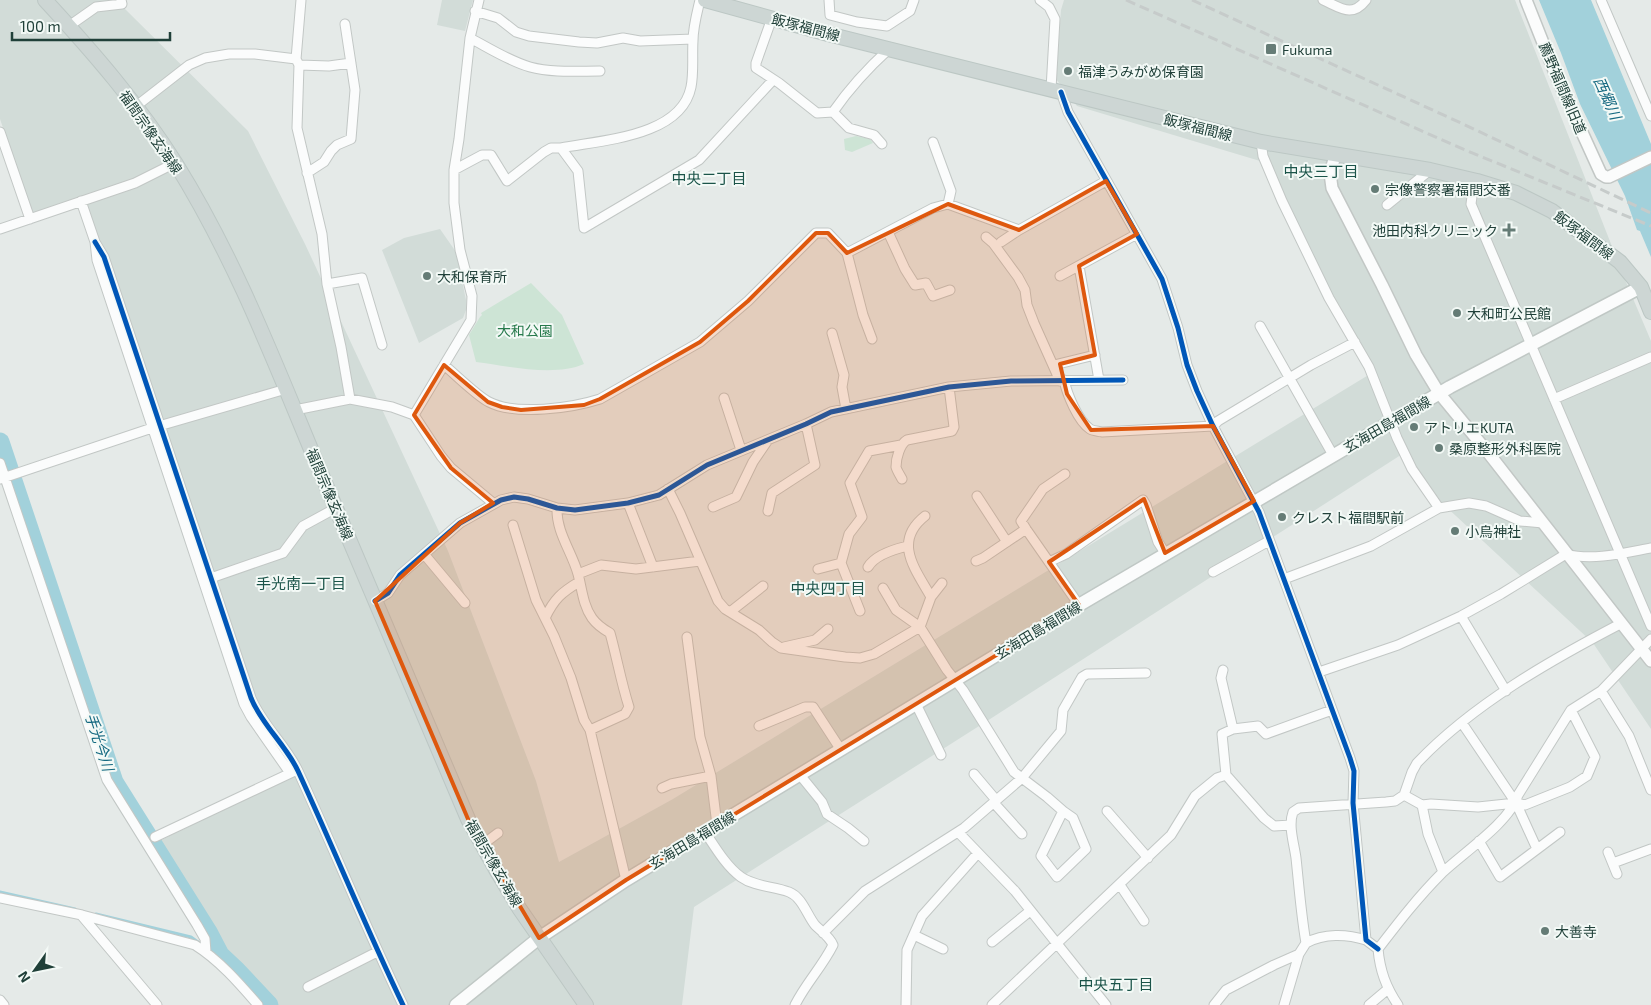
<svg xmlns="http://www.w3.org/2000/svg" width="1651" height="1005" viewBox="0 0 1651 1005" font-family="'Exo 2','Noto Sans JP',sans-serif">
<rect width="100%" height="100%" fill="#e5eae8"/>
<path fill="#d2dcd8" d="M0,0H120L125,9L248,131L305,244L448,551L536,781L559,862L673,799L1375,371L1333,297L1270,164L1077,106L1056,79L1061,10L1064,0H1515L1626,282L1651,341V729L1593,643L1442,503L1415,466L1407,451L987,721L694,907L682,1005H262L221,955L155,843L301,772L256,705L139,353L82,196L32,213L0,119Z
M442,0H473L465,31L437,25Z
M440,229L456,252L466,300V310L463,318L419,343L382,250L404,238Z"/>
<path fill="#cde4d5" d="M856,136L870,139L873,143L852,152L845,150L844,139Z
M531,283L562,315L584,364C554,377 508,366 476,362L469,335L480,317L482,315L481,313Z"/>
<path fill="#a2d1db" d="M1539,0H1591L1651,144V257L1640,231L1637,230L1625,196L1580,104L1561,53Z"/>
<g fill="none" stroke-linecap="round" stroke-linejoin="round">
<path stroke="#a2d1db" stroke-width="3" d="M279,750L290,765
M0,892L75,909
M96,914L191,937L198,942
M214,954L220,955"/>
<path stroke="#a2d1db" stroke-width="19" d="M0,442L114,782L208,932L220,955L237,971L269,1005"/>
<defs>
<path id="minor" d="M301,0L296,59L299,65L297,128L322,234L327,284L341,347L350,399
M829,0L830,15L857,22L887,26L910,11L914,0
M1040,0L1049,7L1055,19L1051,89
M1323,0C1341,8 1352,18 1366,0
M1601,0L1651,116
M475,11L498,18L516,32L529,36L579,42L597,43L623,38L640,41L693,39
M772,18L756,63V68L779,83L817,113L833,112
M69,26L96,7L122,4L121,0
M470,38C489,48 509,61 530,67C552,73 577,71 600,71
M299,65L329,66L351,63
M1061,92L1068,112L1162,279L1178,328L1187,365L1197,391L1213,426L1259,512L1350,758L1354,771L1353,803L1366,940L1378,949
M135,107L189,65L205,58L229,54H255L296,59
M0,132L30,219
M933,142L951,191L948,204
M1261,142L1263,156L1282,201L1329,298L1369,367L1397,438L1412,469L1439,508
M882,144L874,135L849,128L833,112C849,89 868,68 889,49
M561,148L578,171L584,228L699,160L773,80
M454,170L482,155H491L507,181L544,152L551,148H561C601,140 681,137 691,87C694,72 692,56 693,41C693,27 697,13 700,0
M307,173L324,162L331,151L337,145L351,139L355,90L345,24
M1477,181L1473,189L1471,204L1651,626
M81,201L95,242L97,260L244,704L251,717L290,773
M1387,205L1430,170
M0,229L135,183L175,163
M888,232L905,269L915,285L926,283L933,296L950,290
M986,237L993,243L1018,277L1025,290L1027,305L1034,323L1060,381
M95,242L104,257L251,698C262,725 286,745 298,771C334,849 366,928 403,1005
M1001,242L1019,230
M847,253L933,208L948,204L1019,230L1106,181
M1079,266L1099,380
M1060,276L1137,234
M327,284L362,278L382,345
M1260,326L1333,455
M832,333L844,375L842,387L846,409
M444,365C455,374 477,396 489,402C516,416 572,408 600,399L700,342L748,301L816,233H828L847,253L863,315L872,339
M1054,365L1095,355
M1064,380C1067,394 1078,421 1090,429C1093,431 1098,431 1102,432L1213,426L1218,421L1311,365L1355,342
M724,398L741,450
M1554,399L1651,357
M295,410L350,399L392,407L414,415L441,456L451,468L493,503
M414,415L471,320L472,296L460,250L454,203V170L459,139L470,38L479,0
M0,463L107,780L197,925L205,939L206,952
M0,479L152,428L286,389
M902,479C900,475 897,471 896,467C896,458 900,444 907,440L952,431L954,427L949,387
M668,489L680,513L718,601L725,609L759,630L772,642L781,648L845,657L860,658L874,654L920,627L931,597L942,583
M977,496L1007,542
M628,503L653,567
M713,507L736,497L753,462L768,440
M557,508C556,532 572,552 578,574C582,589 583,605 592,618C597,625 603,629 610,633C617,658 621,682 629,707L625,714L590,730
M768,511L772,493L815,465L806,424
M925,516C892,542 916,570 931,597
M513,525L536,600L554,636L571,678L584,720L590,730L626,880
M1026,529L1079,605
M424,554L465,603
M976,561L983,558L1026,529L1021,521L1043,489L1065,474
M1049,562L1066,554L1143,500L1146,505L1158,542L1165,553
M868,567C875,555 895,549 908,546
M818,569L841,563
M1213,572L1269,541
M578,574L601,565L636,569L700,561
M1284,579L1371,546L1439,508L1469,503L1486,506L1520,521L1543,523
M205,580L283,553L303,526L336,508
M883,588L896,610L920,627L947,670L963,690L1014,772L1047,797L1063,811L1041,856L1057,877L1086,849L1073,818L1063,811
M375,601L388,593L400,575L460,523L501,500L514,497L528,499L557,508L575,510L628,503L659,495L707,465L806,424L831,412L949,387L1011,381L1123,380
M860,611L841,563L849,534L862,517L850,483L869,451L901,445
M730,612L763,586
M1461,616L1506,691
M545,618C554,599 562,592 579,582
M687,637L700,737L711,776L717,825
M784,647L815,640L828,629
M1223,670L1221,678L1233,729
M1319,672L1398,645L1461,616L1501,594L1566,554C1593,561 1624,553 1651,548
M1601,691L1629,736L1651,790
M916,704L941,755
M1462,723L1516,803L1537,849
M759,726L805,707H813L841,750
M974,774L996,800
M800,775L822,802L827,814L848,828L864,841
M662,788L671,784L711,776
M1404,795L1422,805L1431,804L1478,807L1516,803L1525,805L1570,787L1587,776L1595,757L1571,710
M994,803L1022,834
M1422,805L1428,834L1443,872
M1107,811L1148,858
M1291,825L1274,826L1264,818L1226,775L1222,734L1233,729L1258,726L1266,734L1332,710
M705,832C715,847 726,866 741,877C755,887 774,886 789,892C802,897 807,915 815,925C821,931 830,937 833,945C822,967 806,983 795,1005
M958,832L1015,891L1106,1005
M155,837L295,771
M1479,841L1500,877L1560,832
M482,845L498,833
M1608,852L1617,874
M1613,863L1651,849
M1120,885L1144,921
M0,898L82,915L195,945C219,960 239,983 258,1005
M82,916L157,1005
M823,933L865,891L964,828L1022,778L1061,731L1063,710L1082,677L1087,674L1146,673
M914,935L943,949
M992,942L1030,911
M1306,943C1324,933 1347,934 1366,940
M308,987L377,952
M0,1000L4,1005
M906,1005L907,950L922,916L978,853
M992,1005L1171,835L1195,796L1217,778L1226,775
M1214,1005L1226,990L1274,965L1299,954
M1284,1005L1299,954L1306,943C1301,914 1299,886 1296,858C1294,843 1288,826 1293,812L1299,808L1386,802L1395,801L1404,795L1412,772L1417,763C1473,704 1551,660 1622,623
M1369,1005L1388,989
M1398,1005C1386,987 1380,971 1378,949C1398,923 1418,897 1442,873C1463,853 1510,822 1518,795L1571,710L1601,691L1651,639"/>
<path id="tertiary" d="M1526,0L1555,73L1601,174L1606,177H1609L1651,157
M1335,156L1330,173L1332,188L1382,285L1416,355L1439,393L1490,455L1651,661"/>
<path id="secondary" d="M456,1005L539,938L626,880L1079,605L1450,387L1641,287"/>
<path id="primary" d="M45,0C92,51 139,105 176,164C234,257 273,358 315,459C366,579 417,699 468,819L498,873L519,908L586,1005
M705,0L828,34L1261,142L1430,170L1477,181L1516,193L1552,211L1620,262L1641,287L1651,312"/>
</defs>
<use href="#minor" stroke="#c2c7c5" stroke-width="11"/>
<use href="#tertiary" stroke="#c2c7c5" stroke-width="14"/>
<use href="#secondary" stroke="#c0c8c5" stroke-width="15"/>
<use href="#primary" stroke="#bcc7c4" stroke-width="16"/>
<use href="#minor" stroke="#fbfcfc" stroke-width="9"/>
<use href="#tertiary" stroke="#fbfcfc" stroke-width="11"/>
<use href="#secondary" stroke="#fbfcfc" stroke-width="12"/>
<use href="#primary" stroke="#cdd6d4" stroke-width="14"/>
<path stroke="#c6cbca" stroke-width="3" stroke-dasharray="10 5" stroke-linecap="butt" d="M1126,0L1465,150L1651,226
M1192,0L1461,123L1651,213"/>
<defs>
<path id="cycleway" d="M1061,92L1068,112L1162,279L1178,328L1187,365L1197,391L1213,426L1259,512L1350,758L1354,771L1353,803L1366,940L1378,949
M95,242L104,257L251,698C262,725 286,745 298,771C334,849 366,928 403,1005
M375,601L388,593L400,575L460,523L501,500L514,497L528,499L557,508L575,510L628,503L659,495L707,465L806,424L831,412L949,387L1011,381L1123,380"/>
</defs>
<use href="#cycleway" stroke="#f3f9f6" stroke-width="8"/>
<use href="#cycleway" stroke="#0057b8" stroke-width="5"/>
</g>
<path fill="#de580e" fill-opacity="0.2" stroke="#de580e" stroke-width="4" stroke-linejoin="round" d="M1106,181L1137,234L1079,266L1095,355L1060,364L1067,394L1091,430L1213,426L1254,501L1165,553L1144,499L1049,562L1079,605L626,880L539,938L468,819L375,601L460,523L493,503L451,468L414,415L444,365L488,402L502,407L521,410L584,405L600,399L700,342L748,301L816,233H828L847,253L948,204L1019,230Z"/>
<g fill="#657c76" stroke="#f3f9f6" stroke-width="2">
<rect x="1265" y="43" width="12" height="12" rx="2.5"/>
<circle cx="1068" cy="71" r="5"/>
<circle cx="1375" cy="189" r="5"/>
<path d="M1506.5 222.5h5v5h5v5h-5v5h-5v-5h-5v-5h5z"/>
<circle cx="427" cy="276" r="5"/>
<circle cx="1457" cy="313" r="5"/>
<circle cx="1414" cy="427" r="5"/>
<circle cx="1439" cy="448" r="5"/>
<circle cx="1282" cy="517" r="5"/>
<circle cx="1455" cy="531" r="5"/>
<circle cx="1545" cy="931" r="5"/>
</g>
<g text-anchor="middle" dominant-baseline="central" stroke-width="4" stroke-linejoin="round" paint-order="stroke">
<g font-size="14" fill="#204039" stroke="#f3f9f6">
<text transform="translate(806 27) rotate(15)">飯塚福間線</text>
<text transform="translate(1563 88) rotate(67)">薦野福間線旧道</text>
<text transform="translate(1198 127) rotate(14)">飯塚福間線</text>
<text transform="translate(151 132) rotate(55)">福間宗像玄海線</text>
<text transform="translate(1584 235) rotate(37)">飯塚福間線</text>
<text transform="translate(1387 424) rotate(-30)">玄海田島福間線</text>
<text transform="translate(330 494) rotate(67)">福間宗像玄海線</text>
<text transform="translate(1038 630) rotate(-31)">玄海田島福間線</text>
<text transform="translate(692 840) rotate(-31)">玄海田島福間線</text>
<text transform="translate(494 863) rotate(60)">福間宗像玄海線</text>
</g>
<g font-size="14" fill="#204039" stroke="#f3f9f6" text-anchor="start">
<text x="1282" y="49">Fukuma</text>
<text x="1078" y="71">福津うみがめ保育園</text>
<text x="1385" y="189">宗像警察署福間交番</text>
<text x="1498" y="230" text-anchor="end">池田内科クリニック</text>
<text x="437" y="276">大和保育所</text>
<text x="1467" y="313">大和町公民館</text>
<text x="1424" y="427">アトリエKUTA</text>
<text x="1449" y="448">桑原整形外科医院</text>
<text x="1292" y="517">クレスト福間駅前</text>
<text x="1465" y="531">小烏神社</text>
<text x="1555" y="931">大善寺</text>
</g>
<g font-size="14" fill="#277a4c" stroke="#f3f9f6">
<text x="525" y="330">大和公園</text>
</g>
<g font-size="15" font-style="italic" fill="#156981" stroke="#f3f9f6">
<text transform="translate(1608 98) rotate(66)">西郷川</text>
<text transform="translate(100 742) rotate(72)">手光今川</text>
</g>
<g font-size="15" fill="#1b5449" stroke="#f3f9f6">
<text x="1321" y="171">中央三丁目</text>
<text x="709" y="178">中央二丁目</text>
<text x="301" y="583">手光南一丁目</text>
<text x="828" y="588">中央四丁目</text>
<text x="1116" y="984">中央五丁目</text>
</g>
</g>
<g transform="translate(35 970) rotate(237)" stroke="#f3f9f6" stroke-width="4" paint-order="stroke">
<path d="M0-4L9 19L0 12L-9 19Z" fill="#204039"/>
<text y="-8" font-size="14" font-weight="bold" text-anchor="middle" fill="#204039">N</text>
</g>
<path d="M12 32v8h158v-8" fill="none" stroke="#204039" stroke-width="2.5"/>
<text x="20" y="32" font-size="15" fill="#204039" stroke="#f3f9f6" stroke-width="4" paint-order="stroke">100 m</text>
</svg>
